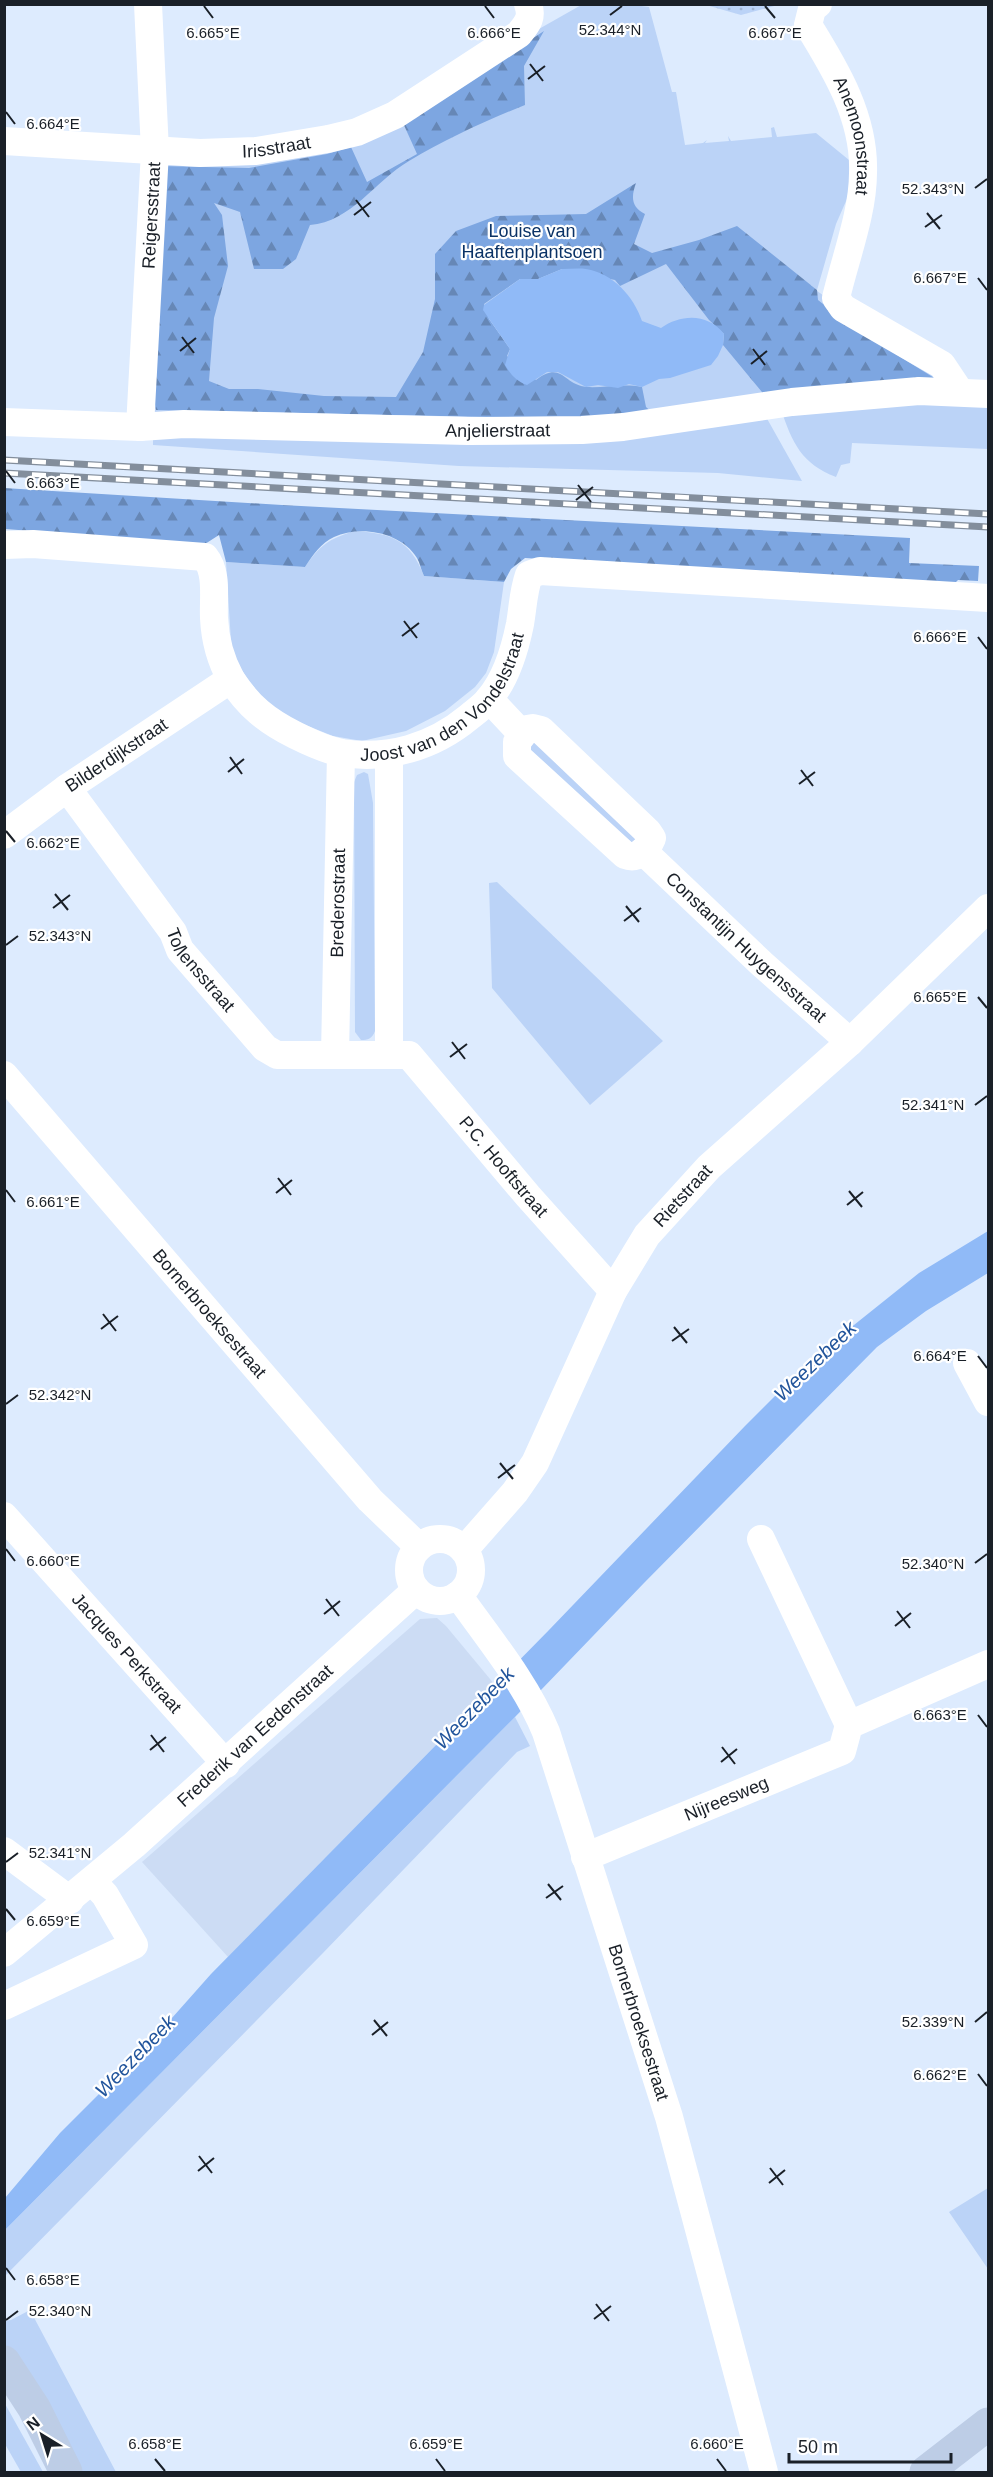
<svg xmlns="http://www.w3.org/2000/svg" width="993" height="2477" viewBox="0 0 993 2477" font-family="Arial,sans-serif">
<defs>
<pattern id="forest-firs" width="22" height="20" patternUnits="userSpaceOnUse" patternTransform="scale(1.5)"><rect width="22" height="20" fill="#7da6e1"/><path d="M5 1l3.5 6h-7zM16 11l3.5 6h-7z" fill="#6687b6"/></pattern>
<pattern id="garden-dots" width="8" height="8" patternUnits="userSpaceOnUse" patternTransform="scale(1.5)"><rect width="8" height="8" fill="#bbd3f7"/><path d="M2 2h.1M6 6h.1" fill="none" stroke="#a0b5d4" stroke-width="1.8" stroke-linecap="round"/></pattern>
</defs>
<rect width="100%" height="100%" fill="#ddebfe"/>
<path fill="#ccdcf4" d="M437,1618L446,1626L495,1685L228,1957L142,1862L420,1619Z"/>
<path fill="#bbd3f7" d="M583,4H627L649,7L672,92H676L685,145L703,143L707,140L705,143L729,141L728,136L731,141L772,137L771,128L774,127L777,137L816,133L860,169L836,224L817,290L811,285L810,286L952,386L766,397L698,409L151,415L160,164L340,142Z
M862,404H988V449L852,443L850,463L841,465L836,477C802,464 792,443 781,409Z
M765,415L802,481L718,473L459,466L153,445V433Z
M354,531C390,533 410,539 424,576L504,582L494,652L486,673L475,687L445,711L406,731L362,741L333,736L273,712L232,658L226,562L305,567C320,545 329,539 354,531Z
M545,739L636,832L635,845L529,757L532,741Z
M364,772L368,774L373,803L375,1031C372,1039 368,1040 361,1040L355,1032L354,782L357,775Z
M497,882L663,1041L590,1105L492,988L489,883Z
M515,1717L530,1746L517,1752L322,1954L5,2276V2230Z
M988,2188V2269L949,2212Z
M30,2310L116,2472H74L5,2347L4,2321L11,2320Z
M4,2402L43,2472H21L5,2444Z"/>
<path fill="url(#forest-firs)" d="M544,31L524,66L525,105C485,121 446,139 409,161C375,181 351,222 310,225L296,259L283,269H254L240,212L214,203L222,215L228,266L214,318L209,381L229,389H258L324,396L396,397L423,352L435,299V254L456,231L496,216L586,214L636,183C631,197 631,207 645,214L634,244L652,253L699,240L737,226L817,290L818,300L852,327L944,384L766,397L723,345L724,334L709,320L666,264L620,286L615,280L562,269L538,279H520L484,304L489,319L510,349L507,356L536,380C562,360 563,385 587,387C605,388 624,383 642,387L646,407L655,415L622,420L156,410L154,398L161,166L249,168L327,154L351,147L367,182L417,154L403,123Z
M4,488L282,505L910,538L909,563L979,566L978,581L958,580L955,583L525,558L511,569L504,582L424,576C421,570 420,563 417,558C401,532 360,525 334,537C321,543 313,555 305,567L226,562L219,535L205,544L5,529Z"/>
<path fill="url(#garden-dots)" d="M706,5H778L741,15Z"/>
<path fill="#90baf7" d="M562,269C570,269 578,268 586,269C613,273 634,297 642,321L661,328C681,314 708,313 724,334L723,345L718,356L711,365L670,378L659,379L642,387L629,384L618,388L598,385L586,387L558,372H547L527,385C516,381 511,375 505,365L510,349L483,310L484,305L520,279H538Z
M988,1231V1273L926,1311L877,1347L644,1583L515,1717L5,2230V2198L60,2133L148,2045L211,1974L549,1630L745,1426L814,1357L919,1273Z"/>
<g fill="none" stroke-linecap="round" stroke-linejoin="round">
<g stroke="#fff" stroke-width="28">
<path id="s1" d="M818,4L812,9L808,25C836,70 865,118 863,173C863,213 845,259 836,298L843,308L942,365L960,392"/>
<path id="s2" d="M4,141L200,153L256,151L328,139L357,132L395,115L519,34C527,24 533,18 528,4"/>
<path id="s3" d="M4,422L140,427L184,424L468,431L582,430L623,427L792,402L919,391L988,394"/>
<path id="s4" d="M140,427L155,151L148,4"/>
<path id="s5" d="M4,545L33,544L205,557C218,573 213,598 214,618C215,639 221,661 231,679C248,706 267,721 295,735C309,742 326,750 342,753C388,760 433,747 469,717C475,712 484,706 489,699C506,679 515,649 520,624C523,607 523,592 529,575L540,571L988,598"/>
<path d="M489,699L522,734"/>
<path d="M533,728L541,730L648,832L652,838C647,850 638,860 625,855L517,756V742L527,729Z"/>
<path id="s6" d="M67,788L173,932L180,950L265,1048L277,1055H409L528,1196L613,1291"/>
<path id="s7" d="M4,835L67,788L231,679"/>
<path id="s8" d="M643,851L762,964L850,1042"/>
<path d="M389,1054V754"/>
<path id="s9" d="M335,1055L341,753"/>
<path id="s10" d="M4,1075L370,1500L419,1547"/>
<path d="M967,1363L988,1402"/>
<path id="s11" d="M4,1516L226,1764"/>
<path d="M761,1539L849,1725"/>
<circle cx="440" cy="1570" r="31"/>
<path id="s12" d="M464,1550L515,1492L535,1463L613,1291L647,1235L709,1167L850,1042L988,908"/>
<path id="s13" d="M458,1595C489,1639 526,1683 546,1732L669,2117L764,2472"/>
<path d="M4,1851L70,1900"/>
<path id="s14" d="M585,1857L842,1751L849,1725L988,1664"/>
<path id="s15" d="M4,1953L134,1845L416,1590"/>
<path d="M4,2006L134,1945L105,1895L92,1881"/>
</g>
<path stroke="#bdcde6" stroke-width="33" d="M4,2362L34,2408L66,2472
M926,2472L988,2424"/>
<defs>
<path id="rail" d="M4,460L988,514
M4,473L988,527"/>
</defs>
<use href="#rail" stroke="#838e9c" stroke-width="7"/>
<use href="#rail" stroke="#fff" stroke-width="4.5" stroke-dasharray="14" stroke-linecap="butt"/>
</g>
<path fill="none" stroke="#1a2028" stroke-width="2" d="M204,6L213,18M485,6L494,18M765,6L775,18M610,15L622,6M530,64L543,81M528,79L545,66M6,112L15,124M975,188L987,179M356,200L369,217M927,213L940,229M354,215L371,202M925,227L942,215M978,278L987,290M182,337L194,353M753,349L765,365M180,351L196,338M751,364L767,351M6,471L15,483M578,485L591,502M576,500L593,487M404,621L417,638M402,636L419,623M978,637L987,649M230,757L242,774M801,770L813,786M228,772L244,759M799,784L815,772M6,831L15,842M55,894L68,910M626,906L639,922M53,908L70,895M624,921L641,908M6,945L18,936M978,997L987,1008M452,1042L465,1059M450,1057L467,1044M975,1105L987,1096M278,1178L291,1195M6,1190L15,1202M849,1191L862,1207M276,1193L292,1180M847,1205L863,1192M103,1314L116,1331M674,1327L687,1343M101,1329L118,1316M672,1341L689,1329M978,1356L987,1368M6,1404L18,1395M500,1463L513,1479M498,1478L515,1465M6,1549L15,1561M975,1563L987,1554M326,1599L339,1616M897,1611L910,1628M324,1614L340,1601M895,1626L911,1613M978,1715L987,1727M151,1735L164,1752M722,1747L735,1764M150,1750L166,1737M721,1762L737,1749M6,1862L18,1853M548,1884L561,1900M546,1898L563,1886M6,1909L15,1920M374,2020L387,2036M975,2022L987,2012M372,2035L388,2022M978,2074L987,2086M199,2156L212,2173M770,2168L783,2185M198,2171L214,2158M769,2183L785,2170M6,2268L15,2280M596,2304L609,2321M594,2319L611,2306M6,2320L18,2311M155,2459L165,2471M436,2459L445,2471M717,2459L726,2471"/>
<g text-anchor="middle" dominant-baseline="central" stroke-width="4.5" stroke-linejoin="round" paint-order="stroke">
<g font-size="18" fill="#1a2028" stroke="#fff">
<text stroke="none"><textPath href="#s1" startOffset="146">Anemoonstraat</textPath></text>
<text stroke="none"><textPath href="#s2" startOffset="273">Irisstraat</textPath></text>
<text stroke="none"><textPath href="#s4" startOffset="212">Reigersstraat</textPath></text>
<text stroke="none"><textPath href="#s3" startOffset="494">Anjelierstraat</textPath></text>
<text stroke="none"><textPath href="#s5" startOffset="592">Joost van den Vondelstraat</textPath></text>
<text stroke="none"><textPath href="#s7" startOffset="138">Bilderdijkstraat</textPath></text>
<text stroke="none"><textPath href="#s9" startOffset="152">Brederostraat</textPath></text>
<text stroke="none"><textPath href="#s8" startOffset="141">Constantijn Huygensstraat</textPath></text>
<text stroke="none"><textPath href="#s6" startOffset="226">Tollensstraat</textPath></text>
<text stroke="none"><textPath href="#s6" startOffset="620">P.C. Hooftstraat</textPath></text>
<text stroke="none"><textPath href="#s12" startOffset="420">Rietstraat</textPath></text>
<text stroke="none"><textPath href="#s10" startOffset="315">Bornerbroeksestraat</textPath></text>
<text stroke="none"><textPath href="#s11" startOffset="184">Jacques Perkstraat</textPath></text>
<text stroke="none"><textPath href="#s15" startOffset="332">Frederik van Eedenstraat</textPath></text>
<text stroke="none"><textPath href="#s14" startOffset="153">Nijreesweg</textPath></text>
<text stroke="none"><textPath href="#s13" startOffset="468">Bornerbroeksestraat</textPath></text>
</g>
<g font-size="18" fill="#0a3266" stroke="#fff">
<text x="532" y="231">Louise van<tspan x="532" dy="21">Haaftenplantsoen</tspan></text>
</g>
<g font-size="20" font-style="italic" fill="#22559c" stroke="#fff">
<text transform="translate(815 1361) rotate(-44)">Weezebeek</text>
<text transform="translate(474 1708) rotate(-46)">Weezebeek</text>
<text transform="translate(135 2056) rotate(-46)">Weezebeek</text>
</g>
</g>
<g font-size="15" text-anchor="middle" fill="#1a2028" stroke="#fff" stroke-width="4.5" stroke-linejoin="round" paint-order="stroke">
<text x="610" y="35">52.344°N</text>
<text x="213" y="38">6.665°E</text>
<text x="494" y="38">6.666°E</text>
<text x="775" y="38">6.667°E</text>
<text x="53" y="129">6.664°E</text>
<text x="933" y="194">52.343°N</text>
<text x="940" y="283">6.667°E</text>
<text x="53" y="488">6.663°E</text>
<text x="940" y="642">6.666°E</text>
<text x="53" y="848">6.662°E</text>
<text x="60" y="941">52.343°N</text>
<text x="940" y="1002">6.665°E</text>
<text x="933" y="1110">52.341°N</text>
<text x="53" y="1207">6.661°E</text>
<text x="940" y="1361">6.664°E</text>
<text x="60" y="1400">52.342°N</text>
<text x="53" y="1566">6.660°E</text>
<text x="933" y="1569">52.340°N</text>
<text x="940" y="1720">6.663°E</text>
<text x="60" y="1858">52.341°N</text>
<text x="53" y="1926">6.659°E</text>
<text x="933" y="2027">52.339°N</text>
<text x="940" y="2080">6.662°E</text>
<text x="53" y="2285">6.658°E</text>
<text x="60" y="2316">52.340°N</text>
<text x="155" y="2449">6.658°E</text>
<text x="436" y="2449">6.659°E</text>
<text x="717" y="2449">6.660°E</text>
</g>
<rect width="993" height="2477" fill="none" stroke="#1a2028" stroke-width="12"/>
<g transform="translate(42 2435) rotate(322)" stroke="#ffffff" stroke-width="4.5" paint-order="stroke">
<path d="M0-4.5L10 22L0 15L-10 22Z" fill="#1a2028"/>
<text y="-9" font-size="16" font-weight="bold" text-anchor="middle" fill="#1a2028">N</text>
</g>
<path d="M789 2453v9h162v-9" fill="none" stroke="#1a2028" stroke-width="3"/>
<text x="798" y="2453" font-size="18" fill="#1a2028" stroke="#ffffff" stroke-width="4.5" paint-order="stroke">50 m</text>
</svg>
